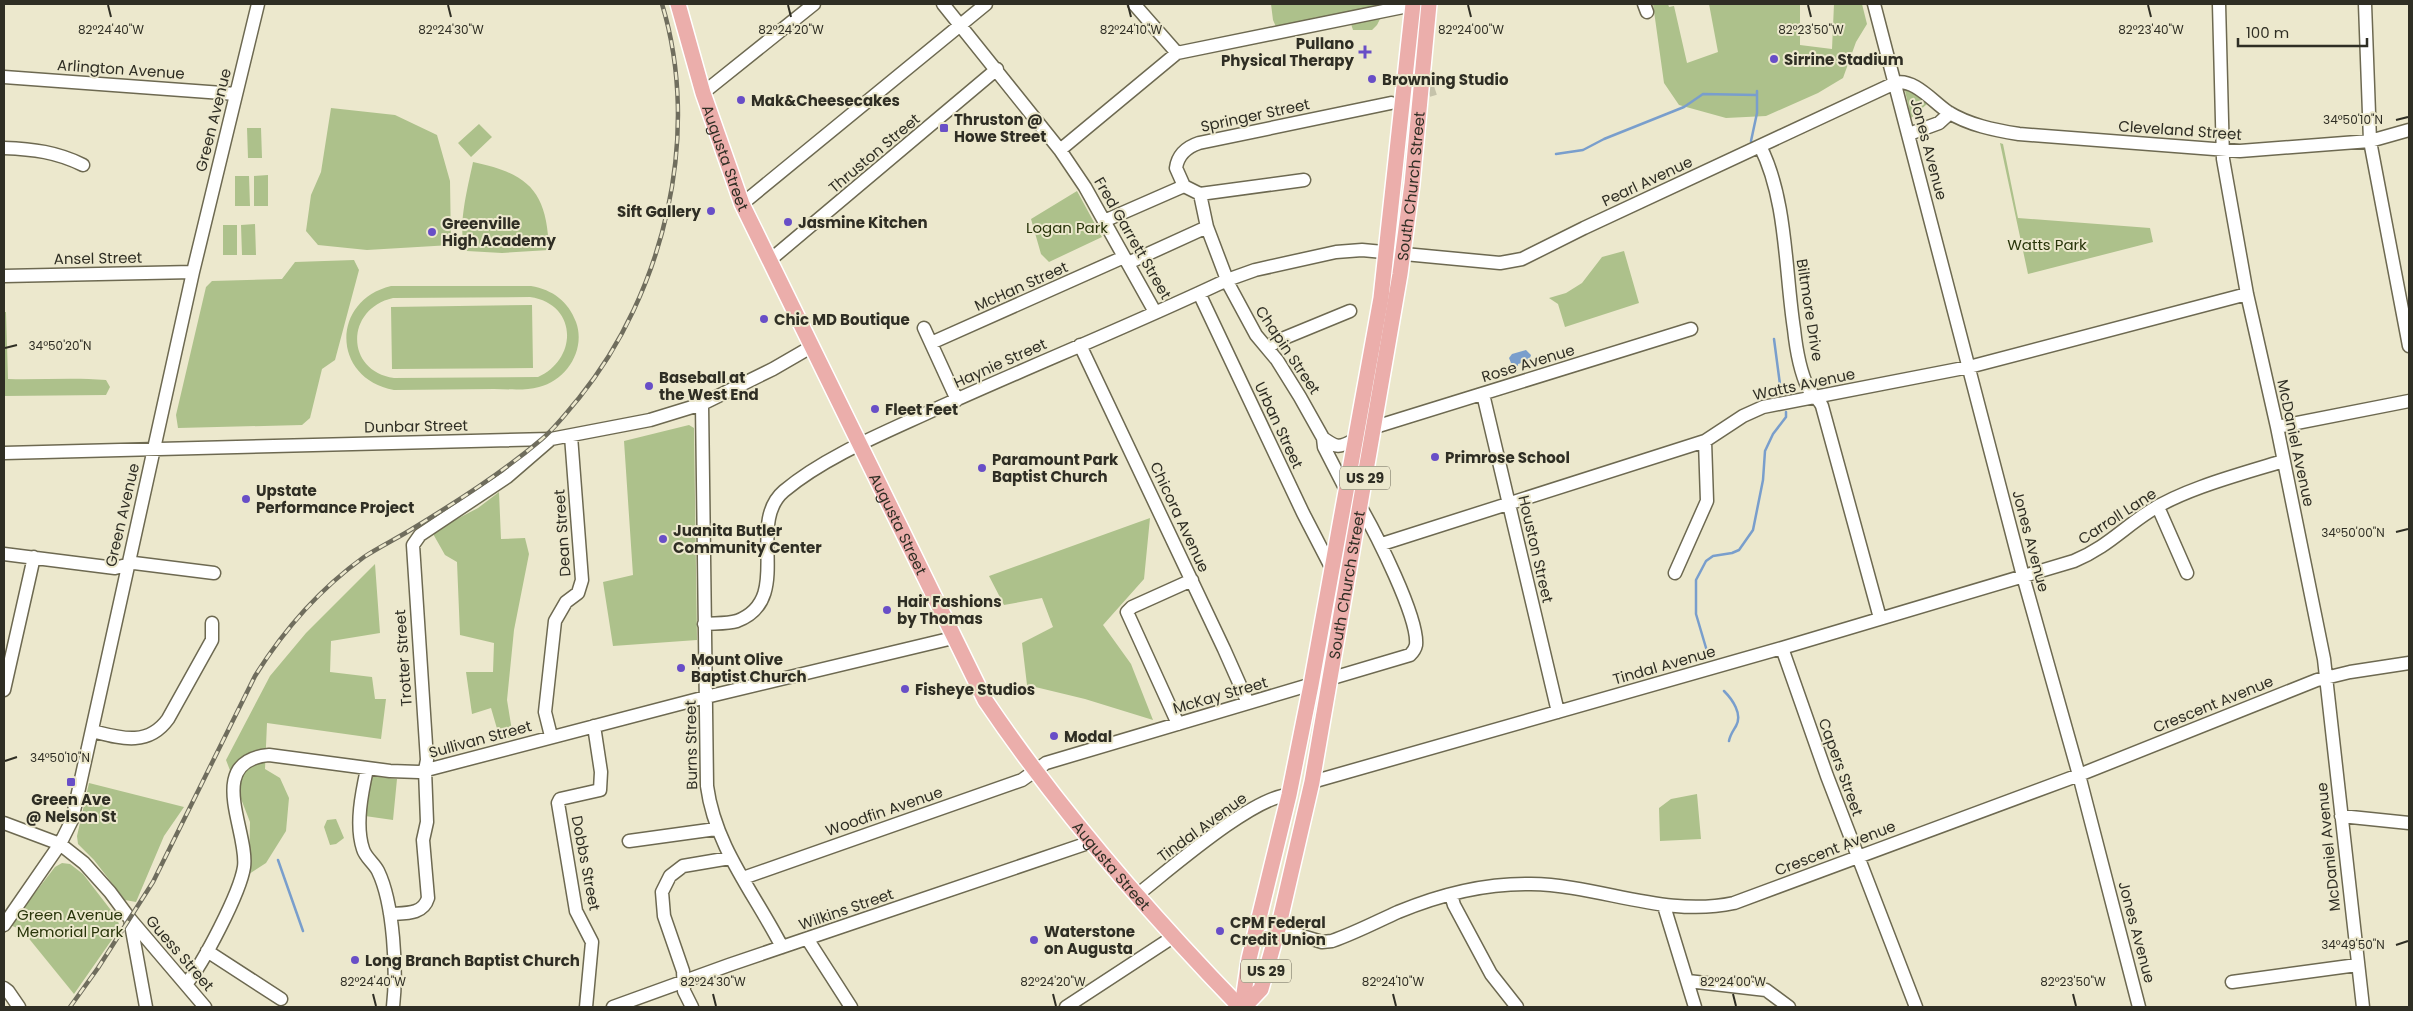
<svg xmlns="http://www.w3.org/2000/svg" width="2413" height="1011" viewBox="0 0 2413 1011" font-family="Poppins,sans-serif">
<rect width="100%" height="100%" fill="#ece8cd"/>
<path fill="#adc18b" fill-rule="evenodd" d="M1271,4H1400L1382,15L1377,25L1372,30H1353L1351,24L1317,17L1277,29L1273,20Z
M1653,4H1668L1669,7L1674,6L1687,63L1718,52L1709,4H1800V45L1832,49L1834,4H1862L1867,24L1856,42L1843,78L1818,93L1766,116L1726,118L1679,105L1664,83Z
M1904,86L1927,104L1911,118Z
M331,108L395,115L437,135L450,181L451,245L367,250L318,245L306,231L311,195L321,172Z
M479,124L492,137L471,157L458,143Z
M247,128H261L262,158H248Z
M2000,143L2003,144L2018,218L2150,228L2153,242L2028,274Z
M473,162C530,174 547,192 549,250L502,253L467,251C455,233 469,183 473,162Z
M268,175V206H254V176Z
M235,176H249L250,206H235Z
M1077,191L1102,237L1049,262L1041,254L1031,219Z
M255,224L256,255H242L241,225Z
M223,225H237V255H223Z
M1624,251L1639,303L1565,327L1558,304L1549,298L1566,293L1582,283L1602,257Z
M354,260L359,270L335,360L322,369L310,418L302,425L178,428L176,415L206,287L212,281L282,279L295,262Z
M391,286H531C553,290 568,301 576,322C586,349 567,380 539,387C525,391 508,389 494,389C460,389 427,390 394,390C332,379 330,301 391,286ZM530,297C578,304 578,359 538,377L394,378C345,371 345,309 393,298Z
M532,305L533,368L392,369L391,307Z
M4,312H6L8,379C41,380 73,377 106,380L110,387L106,395L4,396Z
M689,425L694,428L697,640L613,646L603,582L633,575L624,441Z
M499,492L501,539L525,538L529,554L514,630L507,700L513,737L500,739L491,708L472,714L466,672H493L494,643L460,635L457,562L445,555L432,532L478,508Z
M1150,518L1144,579L1103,625L1131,664L1153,720L1085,699L1027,685L1022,643L1053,627L1042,598L1004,605L989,576Z
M375,564L380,633L331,641L330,672L372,677L375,699H386L381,739L267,723L265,769L280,778L289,798L286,831L266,863L249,874L250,822L226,760L270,676L306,633Z
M371,776L397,779L393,820L365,816Z
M89,783L184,807L164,836L136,902L125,900L94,860L78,844L77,836Z
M1697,794L1701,839L1660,841L1659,808L1671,799Z
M336,819L344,838L336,844L330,845L324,827L327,820Z
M62,863L70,864L83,874L117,918L120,928L74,994L22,930L10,925L55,867Z"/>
<path fill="#799ecc" d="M1526,350L1531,355L1529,361L1518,364V366L1511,363L1509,358L1512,354Z"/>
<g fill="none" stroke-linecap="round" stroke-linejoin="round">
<path stroke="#799ecc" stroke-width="2.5" d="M1751,141L1757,113V91
M1556,154L1583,150L1604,139L1684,107L1703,94L1756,95
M1774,339L1781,392
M1709,658L1696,614V580L1706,561L1713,556L1732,553L1739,550L1753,530L1763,480L1765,451L1773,434L1786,417V412
M1724,691C1732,699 1743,714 1736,726C1733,731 1730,735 1729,741
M278,860L303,931"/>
<path stroke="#c6c3ab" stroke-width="12" stroke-dasharray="12 6" stroke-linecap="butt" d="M1394,102L1435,89"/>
<defs>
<path id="minor" d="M943,4L1060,150L1085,187L1155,312
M1134,4L1177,53
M1644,4L1647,12
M1874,4L2023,576L2079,775L2139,1007
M2219,4L2223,159L2247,294L2277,427L2324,659L2363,1007
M2365,4L2370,141L2409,346
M4,77L236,94
M703,93L814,4
M1909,134L1939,123L1950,113
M1760,146C1787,199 1785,271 1794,329C1796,348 1800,371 1808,388C1812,395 1819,399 1822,406L1880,618
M4,148C33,149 57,152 83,165
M1060,150L1177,53L1413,5
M1200,194L1304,180
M742,204L986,4
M1104,221L1184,186
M770,260L997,69
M1128,263L1207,227
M4,276L193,272
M1199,293L1303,513L1332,569
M924,328L957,400
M931,343L1124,257
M1080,345L1224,649L1248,703
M1267,348L1277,341L1350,311
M1483,394L1558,712
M702,404L707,786C715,847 755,894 782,947
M1375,427L1691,329
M2277,427L2409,401
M1323,438C1337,448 1339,448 1354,440
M4,453L551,439L650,420L702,404L773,369L811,347
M1345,488L1324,447L1323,438L1300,397L1277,360L1256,335L1229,285L1207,227L1200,194L1184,186L1176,168C1178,154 1187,147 1199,143L1391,103
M2158,507L2187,573
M1382,544L1705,441L1743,416L1763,407L1969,367L2247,294
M4,554L115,568L134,563L214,573
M1675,573L1707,501L1705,441
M704,624C714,623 727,624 737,621C795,599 745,524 784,491C827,455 889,431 940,407C1035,364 1132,325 1227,280L1255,270L1336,252L1362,250L1500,263L1522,259L1584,228L1895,83C1914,78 1933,102 1948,112C1969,125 1994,130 2019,134L2240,151L2370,141L2409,130
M1782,648L1827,776L1916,1007
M4,690L34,557
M1178,724L1127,612L1132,607L1192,580
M92,731C120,738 148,747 168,719L212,640V623
M551,736L545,712L555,621L566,602L578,593L582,580L571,436
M367,769C362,792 355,825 363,849C365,857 374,863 378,871C394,904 397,971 393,1007
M1312,782L1782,648L2074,561C2107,547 2122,529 2150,511C2186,488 2242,474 2283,461
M2341,816L2409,823
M4,823L60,844L84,863L110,892L130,919L146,1007
M629,841L716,829
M743,878L1022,780L1046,763L1410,655C1413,652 1415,650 1416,645C1419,618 1375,532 1360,506
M1137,895C1168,871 1253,796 1289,795
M1451,895L1454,905L1491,974L1517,1007
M1664,906L1695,1007
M390,914C405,913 423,915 428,898L423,840L427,822L425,770L427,760L413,545L420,535L507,477L551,439
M130,919L205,1007
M1259,923L1322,942L1332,941C1355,933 1376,922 1398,912C1439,895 1486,883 1531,884C1600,885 1665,918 1734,903L2079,775L2317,680L2350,672L2409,663
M4,925L60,844L72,820L193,272L258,4
M808,940L851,1007
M207,951L281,999
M1688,981L1766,990L1789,1007
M2232,982L2357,965
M186,984C203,964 240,893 244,867C249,832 204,761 269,755L390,771L419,772L706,697L953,638
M4,988L8,991L19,1007
M586,1007L592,942L576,911L558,803L560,799L600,790L601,772L594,726
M613,1007L729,965L1091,842
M692,1007L684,991L683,971L664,916L662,892L670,876L683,866L730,858
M1066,1007L1173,937"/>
<g id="major">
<path id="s1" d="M678,4L703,93L742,204L985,700C1060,811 1147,911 1240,1007"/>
<path d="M1242,1007L1249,959L1289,795L1311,685L1381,298L1413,4"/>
<path id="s2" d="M1244,1007L1261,989L1278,929L1312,782L1400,274L1412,184L1429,4"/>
</g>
</defs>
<use href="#minor" stroke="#6d6951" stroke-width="15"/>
<use href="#major" stroke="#fff" stroke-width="18"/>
<use href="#minor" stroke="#fff" stroke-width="12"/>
<use href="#major" stroke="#ebaeab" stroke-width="15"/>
<defs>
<path id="rail" d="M70,1007L98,968L153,882L255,676C283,631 321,588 364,557C379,547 396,539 412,529C456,502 502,473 542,439C556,427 567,412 579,398C664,293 702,135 662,4"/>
</defs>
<use href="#rail" stroke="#6f6d5d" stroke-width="4.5"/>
<use href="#rail" stroke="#ece8cd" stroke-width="2.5" stroke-dasharray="8" stroke-linecap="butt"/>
</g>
<path fill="none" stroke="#2f2e24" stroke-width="2" d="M108,5L111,17M448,5L451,17M788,5L791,17M1128,5L1131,17M1468,5L1471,17M1808,5L1811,17M2148,5L2151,17M2396,120L2408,117M5,348L17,345M2396,532L2408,529M5,761L17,757M2396,945L2408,941M373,994L376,1006M713,994L716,1006M1053,994L1056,1006M1393,994L1396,1006M1733,994L1736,1006M2073,994L2076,1006"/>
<g fill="#684ec7" stroke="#ece8cd" stroke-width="2">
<path d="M1362.5 44.5h5v5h5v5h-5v5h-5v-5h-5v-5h5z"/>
<circle cx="1774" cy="59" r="5"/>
<circle cx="1372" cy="79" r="5"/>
<circle cx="741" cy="100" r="5"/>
<rect x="939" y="123" width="10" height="10" rx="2.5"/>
<circle cx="711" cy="211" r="5"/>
<circle cx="788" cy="222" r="5"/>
<circle cx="432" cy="232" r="5"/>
<circle cx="764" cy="319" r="5"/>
<circle cx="649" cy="386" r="5"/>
<circle cx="875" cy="409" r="5"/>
<circle cx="1435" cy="457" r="5"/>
<circle cx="982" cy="468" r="5"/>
<circle cx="246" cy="499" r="5"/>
<circle cx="663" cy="539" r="5"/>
<circle cx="887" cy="610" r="5"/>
<circle cx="681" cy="668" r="5"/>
<circle cx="905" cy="689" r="5"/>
<circle cx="1054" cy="736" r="5"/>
<rect x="66" y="777" width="10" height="10" rx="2.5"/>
<circle cx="1220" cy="931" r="5"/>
<circle cx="1034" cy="940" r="5"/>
<circle cx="355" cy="960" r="5"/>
</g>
<g text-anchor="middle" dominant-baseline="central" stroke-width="4" stroke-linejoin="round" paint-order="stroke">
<g fill="#ece8cd" stroke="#686657" stroke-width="1">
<rect x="1340" y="466.5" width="50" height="23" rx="4"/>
<rect x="1241" y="959.5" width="50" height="23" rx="4"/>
</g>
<g font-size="14" font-weight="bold" fill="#2f2e24">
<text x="1365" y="478">US 29</text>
<text x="1266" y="971">US 29</text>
</g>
<g font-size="15" font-weight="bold" fill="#2f2e24" stroke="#ece8cd" text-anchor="start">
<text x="1354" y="43" text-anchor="end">Pullano<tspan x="1354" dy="17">Physical Therapy</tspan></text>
<text x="1784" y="59">Sirrine Stadium</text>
<text x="1382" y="79">Browning Studio</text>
<text x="751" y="100">Mak&amp;Cheesecakes</text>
<text x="954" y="119">Thruston @<tspan x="954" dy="17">Howe Street</tspan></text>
<text x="701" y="211" text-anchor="end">Sift Gallery</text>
<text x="798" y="222">Jasmine Kitchen</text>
<text x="442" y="223">Greenville<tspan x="442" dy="17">High Academy</tspan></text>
<text x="774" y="319">Chic MD Boutique</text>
<text x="659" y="377">Baseball at<tspan x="659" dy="17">the West End</tspan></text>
<text x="885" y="409">Fleet Feet</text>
<text x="1445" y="457">Primrose School</text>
<text x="992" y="459">Paramount Park<tspan x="992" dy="17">Baptist Church</tspan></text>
<text x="256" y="490">Upstate<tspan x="256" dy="17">Performance Project</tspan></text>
<text x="673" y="530">Juanita Butler<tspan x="673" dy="17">Community Center</tspan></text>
<text x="897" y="601">Hair Fashions<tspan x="897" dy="17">by Thomas</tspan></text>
<text x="691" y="659">Mount Olive<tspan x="691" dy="17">Baptist Church</tspan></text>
<text x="915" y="689">Fisheye Studios</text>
<text x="1064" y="736">Modal</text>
<text x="71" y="799" text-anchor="middle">Green Ave<tspan x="71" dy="17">@ Nelson St</tspan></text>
<text x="1230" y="922">CPM Federal<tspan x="1230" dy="17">Credit Union</tspan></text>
<text x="1044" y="931">Waterstone<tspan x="1044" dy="17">on Augusta</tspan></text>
<text x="365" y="960">Long Branch Baptist Church</text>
</g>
<g font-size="15" fill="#2f2e24" stroke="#ece8cd">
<text transform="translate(121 69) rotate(4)">Arlington Avenue</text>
<text transform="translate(1255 115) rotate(-12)">Springer Street</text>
<text transform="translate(213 120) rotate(-76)">Green Avenue</text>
<text transform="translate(2180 130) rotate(4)">Cleveland Street</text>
<text transform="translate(1929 149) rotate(75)">Jones Avenue</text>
<text transform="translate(874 153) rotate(-40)">Thruston Street</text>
<text stroke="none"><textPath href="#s1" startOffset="161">Augusta Street</textPath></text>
<text transform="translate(1647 181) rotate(-25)">Pearl Avenue</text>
<text stroke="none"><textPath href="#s2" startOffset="842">South Church Street</textPath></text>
<text transform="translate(1133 238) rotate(60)">Fred Garrett Street</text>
<text transform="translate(98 258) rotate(-1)">Ansel Street</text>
<text transform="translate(1021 286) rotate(-24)">McHan Street</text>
<text transform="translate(1810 310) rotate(81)">Biltmore Drive</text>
<text transform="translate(1288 350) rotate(56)">Chapin Street</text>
<text transform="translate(1000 363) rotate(-24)">Haynie Street</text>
<text transform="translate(1528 363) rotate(-17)">Rose Avenue</text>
<text transform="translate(1804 384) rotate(-12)">Watts Avenue</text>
<text transform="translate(1279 425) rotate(65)">Urban Street</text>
<text transform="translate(416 426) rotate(-1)">Dunbar Street</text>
<text transform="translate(2296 443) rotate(78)">McDaniel Avenue</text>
<text transform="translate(122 515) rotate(-77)">Green Avenue</text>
<text transform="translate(2117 516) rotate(-33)">Carroll Lane</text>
<text transform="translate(1180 517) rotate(65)">Chicora Avenue</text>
<text stroke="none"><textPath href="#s1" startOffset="566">Augusta Street</textPath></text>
<text transform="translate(562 533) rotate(-94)">Dean Street</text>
<text transform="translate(2031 541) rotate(75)">Jones Avenue</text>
<text transform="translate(1536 549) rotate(77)">Houston Street</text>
<text stroke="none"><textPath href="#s2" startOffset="438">South Church Street</textPath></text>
<text transform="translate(403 658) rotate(-94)">Trotter Street</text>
<text transform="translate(1664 665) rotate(-16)">Tindal Avenue</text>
<text transform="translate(1220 695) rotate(-16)">McKay Street</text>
<text transform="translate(2213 704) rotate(-22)">Crescent Avenue</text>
<text transform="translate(480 739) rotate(-15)">Sullivan Street</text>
<text transform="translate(691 745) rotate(-91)">Burns Street</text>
<text transform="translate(1841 767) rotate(70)">Capers Street</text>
<text transform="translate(884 811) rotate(-19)">Woodfin Avenue</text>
<text transform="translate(1202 827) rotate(-36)">Tindal Avenue</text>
<text transform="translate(2328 847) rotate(-96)">McDaniel Avenue</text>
<text transform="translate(1835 848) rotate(-21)">Crescent Avenue</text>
<text transform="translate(586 863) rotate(79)">Dobbs Street</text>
<text stroke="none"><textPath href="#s1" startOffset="971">Augusta Street</textPath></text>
<text transform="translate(846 909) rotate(-19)">Wilkins Street</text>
<text transform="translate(2137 932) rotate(75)">Jones Avenue</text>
<text transform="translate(180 953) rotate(49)">Guess Street</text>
</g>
<g font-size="15" fill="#29350a" stroke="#ece8cd">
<text x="1067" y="227">Logan Park</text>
<text x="2047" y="244">Watts Park</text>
<text x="70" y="914">Green Avenue<tspan x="70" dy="17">Memorial Park</tspan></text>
</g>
</g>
<g font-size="12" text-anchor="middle" fill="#2f2e24" stroke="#ece8cd" stroke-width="4" stroke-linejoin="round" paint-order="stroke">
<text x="111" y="34">82°24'40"W</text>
<text x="791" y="34">82°24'20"W</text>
<text x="2151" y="34">82°23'40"W</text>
<text x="451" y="34">82°24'30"W</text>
<text x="1131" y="34">82°24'10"W</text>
<text x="1471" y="34">82°24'00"W</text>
<text x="1811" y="34">82°23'50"W</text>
<text x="2353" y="124">34°50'10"N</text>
<text x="60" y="350">34°50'20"N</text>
<text x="2353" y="537">34°50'00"N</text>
<text x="60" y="762">34°50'10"N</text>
<text x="2353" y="949">34°49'50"N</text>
<text x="373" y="986">82°24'40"W</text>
<text x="713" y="986">82°24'30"W</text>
<text x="1053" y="986">82°24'20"W</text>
<text x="1393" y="986">82°24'10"W</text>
<text x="1733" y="986">82°24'00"W</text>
<text x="2073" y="986">82°23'50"W</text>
</g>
<rect width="2413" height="1011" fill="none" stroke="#2f2e24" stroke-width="10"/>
<path d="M2238 38v8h129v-8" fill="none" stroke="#2f2e24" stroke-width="2.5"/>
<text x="2246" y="38" font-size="15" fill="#2f2e24" stroke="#ece8cd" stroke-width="4" paint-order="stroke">100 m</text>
</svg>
